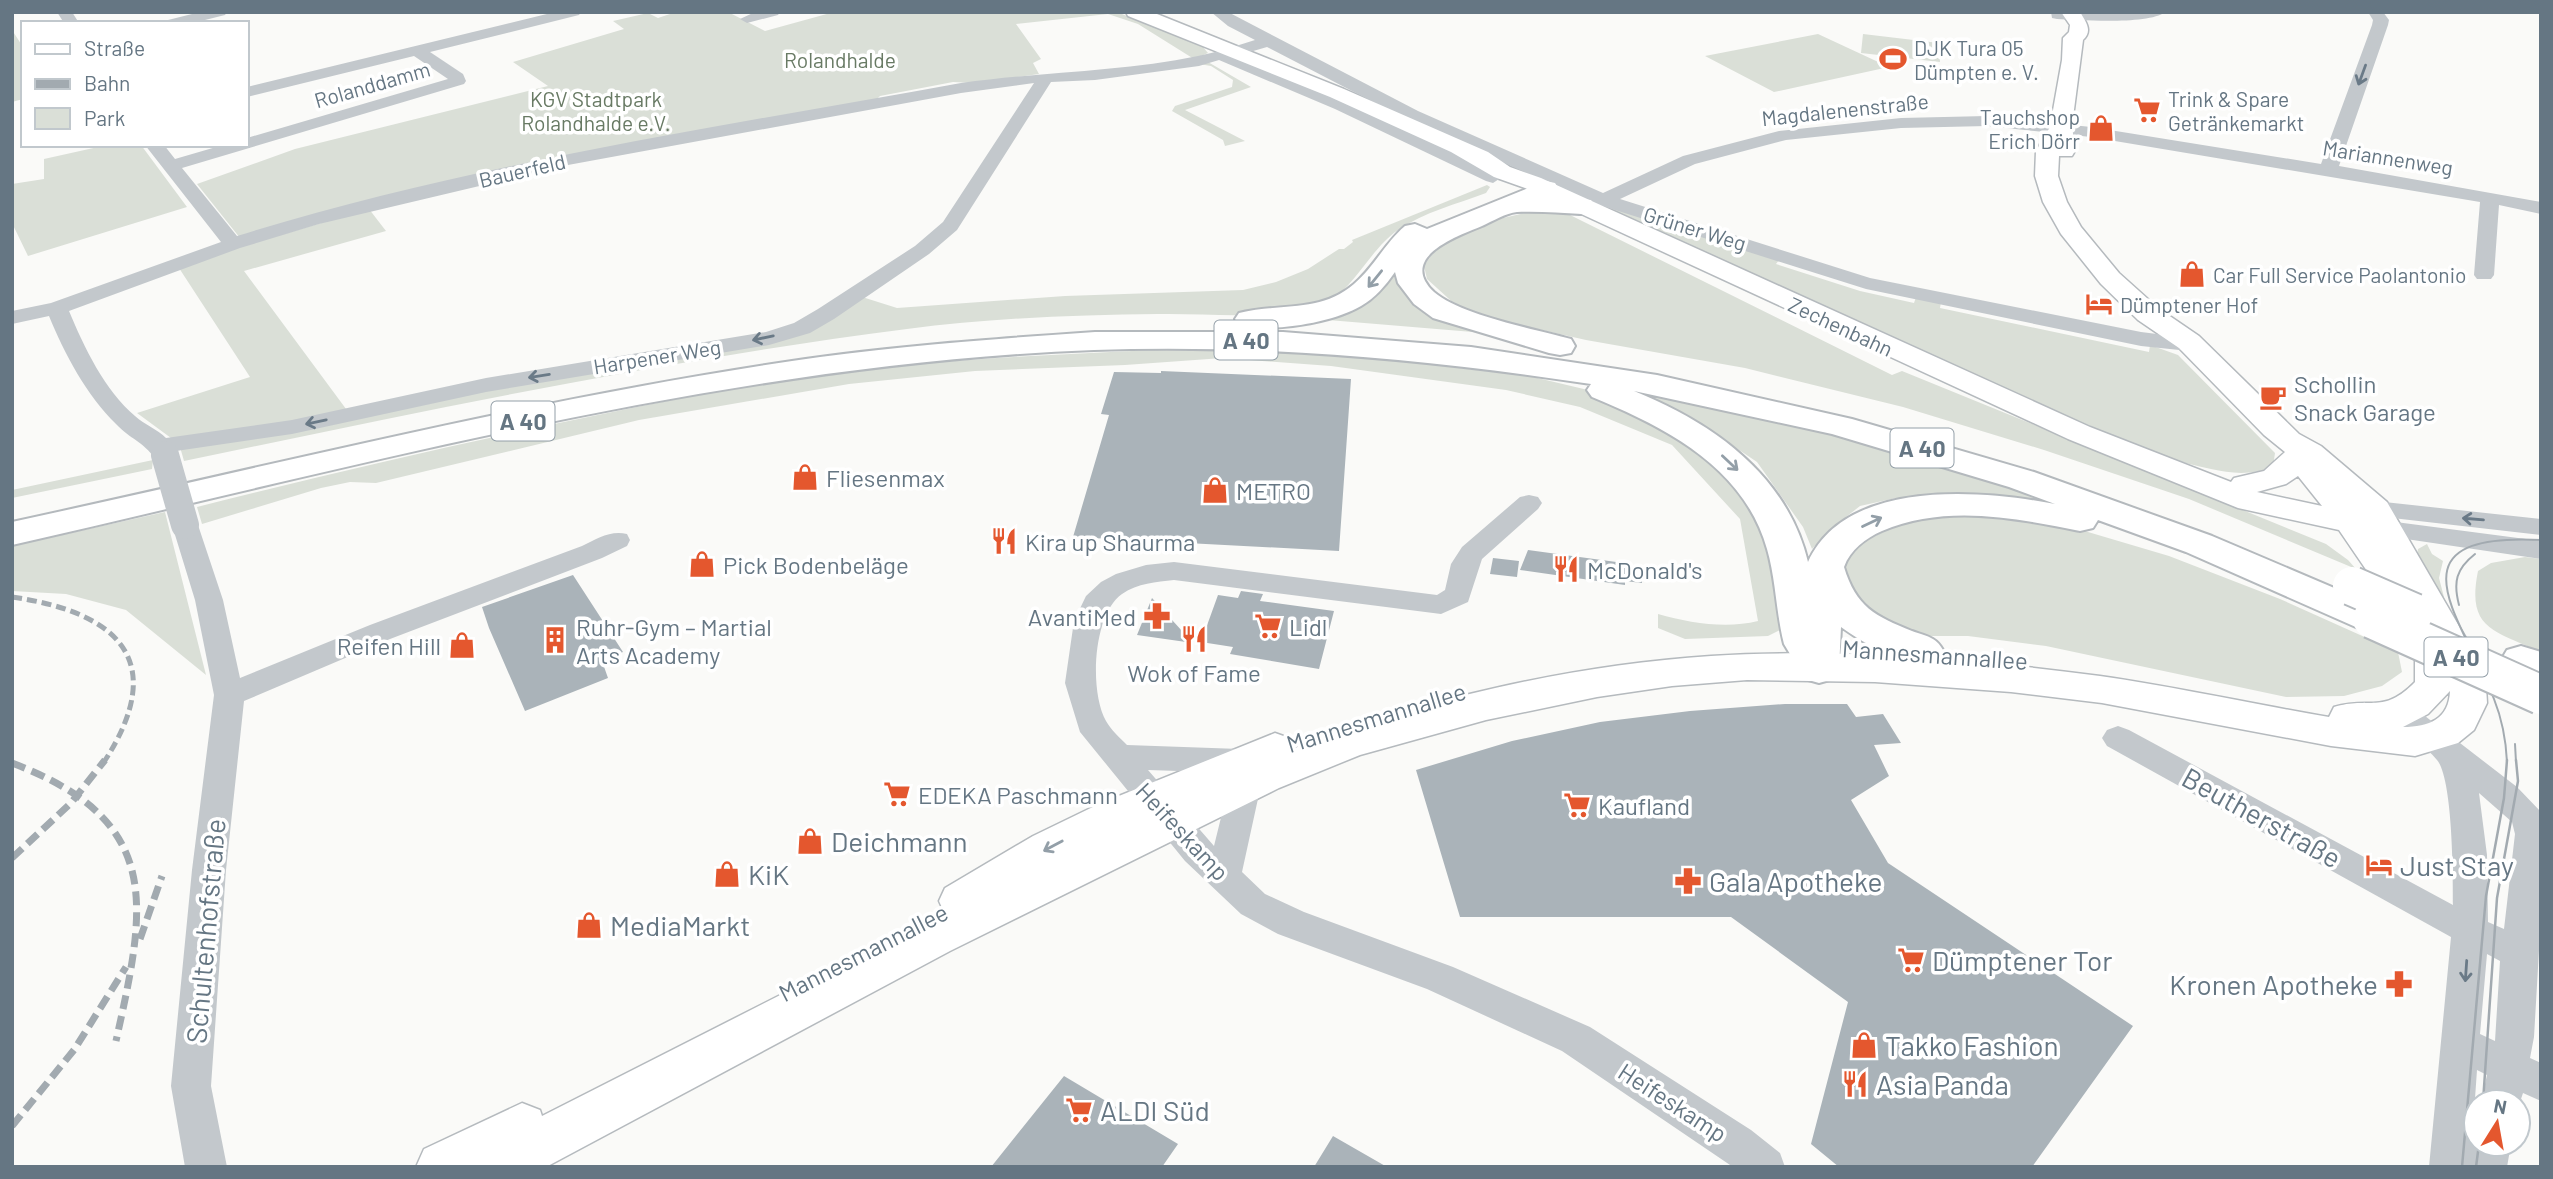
<svg xmlns="http://www.w3.org/2000/svg" width="2553" height="1179" viewBox="0 0 2553 1179" font-family="Barlow,sans-serif">
<rect width="100%" height="100%" fill="#fafaf8"/>
<path fill="#dadfd7" d="M676,12H728L765,31L834,12H1117L1203,47L1208,53L1194,59L1138,24L1108,14L1016,24L1041,59L1033,63L1039,74L974,83L953,82L880,96L876,100L621,145L240,238L197,184L295,149L548,86L513,62L624,29L613,21L648,13L658,18Z
M12,30L23,47V99L12,102Z
M1818,34L1889,67L1774,92L1705,56Z
M1863,34L1939,43L1940,62L1861,53Z
M1208,62L1251,87L1185,110L1245,141L1225,146L1223,140L1172,111L1175,106L1232,87L1233,80L1211,66L1199,64Z
M107,145H141L187,207L28,256L12,223V184L44,179V159Z
M1487,185L1490,187L1486,193C1457,204 1424,212 1398,230C1373,247 1356,283 1333,299C1327,304 1315,306 1307,308C1261,320 1206,313 1158,314C1074,315 990,318 907,329C664,360 424,411 184,461L180,447L487,388L768,341L859,296L897,308L1065,296L1243,290L1276,282L1308,269L1339,249H1344L1353,242L1352,240Z
M1616,208L1779,260L1776,264L1860,291L1914,303L1916,297L1941,302L1940,308L2149,352L2150,345L2178,355L2275,453L2273,467C2253,475 2232,474 2211,469C2151,457 2093,427 2037,403C1894,343 1754,274 1612,210Z
M369,209L386,231L244,271L349,413L280,426L171,438L137,413L250,377L179,268L229,250Z
M1548,209L1564,212L1892,375L1902,371L2326,544L2348,560L2356,569L2189,499L2044,450L1903,407L1745,368L1586,340L1497,320L1459,308L1427,279L1424,266C1447,227 1506,216 1548,209Z
M1391,273L1398,274L1497,334L1316,319Z
M1155,350L1264,351L1383,359L1529,376L1588,390L1703,449L1763,516L1786,627L1768,636L1685,639L1658,628V614C1690,623 1726,629 1758,621L1740,519L1672,445L1580,407L1506,390L1331,366L1223,358L1125,365L975,371L849,384L639,420L376,483L350,482L321,488L202,524L197,507C327,474 457,444 588,417C664,401 740,386 817,375C929,360 1042,355 1155,350Z
M1605,383L1765,415L1908,453L2126,526L2014,501L1896,498L1860,506L1832,528L1812,549L1803,527L1757,462L1699,423Z
M153,460L152,469L12,498V490Z
M165,512L206,675L126,610L66,594L12,591V546Z
M1950,513L2006,514L2061,524L2169,556L2280,599L2398,652L2402,672L2382,686L2344,696L2286,697L2046,646L1968,636H1911L1868,618L1839,577L1856,546L1895,526Z
M2427,544L2432,554L2443,561L2439,578L2445,601L2441,600L2417,555L2418,549Z
M2525,557L2541,559V652C2495,631 2466,630 2478,571L2491,563Z"/>
<path fill="#aab3b9" d="M1161,371L1351,379L1339,551L1073,537L1109,415L1101,414L1114,372L1161,373Z
M1528,550L1631,564V566L1642,568V583L1625,581V585L1520,570Z
M1493,558L1519,561L1517,577L1490,574Z
M573,575L623,652L602,661L608,678L525,711L489,628L482,607Z
M1241,591L1263,594L1260,601L1334,611L1319,669L1230,654L1233,647L1201,642L1218,595L1238,598Z
M1152,598L1193,643L1137,635Z
M1785,704H1847L1856,717L1883,714L1901,743L1874,745L1889,776L1851,800L1888,863L2133,1026L2032,1167H1839L1811,1144L1848,1002L1731,917H1460L1416,770L1512,741L1600,722L1690,711Z
M1064,1076L1178,1144L1162,1167H991Z
M1333,1136L1387,1167H1314Z"/>
<g fill="none" stroke-linecap="round" stroke-linejoin="round">
<defs>
<path id="major" d="M1126,12H1152L1344,89L1488,152L1510,167L1541,178L2090,427L2231,482L2234,478L2264,471L2285,452L2264,435L2179,348L2138,320L2101,284L2061,234L2043,202L2035,176L2036,151L2050,127L2062,60L2063,38L2069,32L2070,25L2061,12H2080C2086,22 2093,31 2083,40L2072,125L2075,151L2072,156H2059L2058,176L2067,202L2081,227L2119,273L2158,308L2199,336L2299,434L2321,446L2387,502L2485,671L2487,703L2474,730L2458,743L2415,756L2331,746L2102,703L2011,692L1875,682L1747,680L1672,686L1597,697L1486,720L1360,755L1279,788L950,951L546,1167H416L424,1149L522,1103L540,1110L542,1116L944,912L939,901L945,888L1033,836L1099,804L1275,733L1289,738L1295,748C1424,699 1573,665 1711,656C1840,648 1972,659 2100,676C2177,687 2252,704 2329,717L2334,707C2370,696 2383,715 2415,682V657L2384,596L2339,530L2238,508L2068,439L1525,188L1494,177L1451,152L1330,97L1128,16ZM2298,476L2322,506L2257,492L2286,484ZM2450,691C2449,719 2429,727 2403,727L2428,714Z"/>
<path id="highway" d="M1546,181L1555,183L1559,189L1549,197L1591,200L1595,206L1591,212L1582,214C1561,213 1538,211 1517,212C1506,213 1493,221 1482,226C1458,236 1397,257 1434,292C1460,315 1535,329 1571,339L1575,346L1571,353L1560,355L1549,353L1433,318L1414,304L1398,283L1395,272C1386,285 1375,298 1361,306C1332,323 1271,333 1239,325L1235,319L1239,313C1279,303 1321,313 1354,284C1374,267 1385,243 1405,226L1415,224L1427,229Z
M1095,332H1283L1471,347L1657,375L1852,419L2034,472L2212,536L2386,610L2392,619L2386,628L2372,632L2358,628L2186,552L2098,520L2093,528L2080,531C2014,518 1946,504 1882,531C1866,538 1850,550 1844,567C1856,607 1875,616 1912,631C1926,636 1936,637 1943,650L1937,660C1907,668 1866,645 1841,627L1839,669L1833,679L1819,683L1805,679L1799,669L1800,657L1790,654L1784,644C1776,613 1776,580 1767,549C1744,467 1665,427 1592,397L1587,390L1591,384C1427,359 1261,344 1094,350C727,364 368,464 12,545V522C271,466 529,400 792,361C892,346 993,339 1095,332ZM1634,391L1832,434L2009,487L2055,504C1981,490 1846,478 1808,562C1787,475 1713,423 1634,391Z
M2521,646L2541,652V683L2507,670L2501,660L2507,650Z"/>
</defs>
<use href="#major" stroke="#b5babe" stroke-width="3"/>
<use href="#highway" stroke="#b4b9bd" stroke-width="4"/>
<path fill="#c3c8cc" fill-rule="evenodd" d="M57,12H72L79,23H64Z
M200,12H227L225,15L193,23H166L168,20Z
M555,12H581L579,15L430,52L463,74L466,81L464,84L182,168L237,236C473,163 719,127 961,83C1039,72 1120,72 1198,56C1217,52 1236,46 1255,40L1228,26L1211,12H1228L1418,111L1603,193L1683,156L1779,131L1901,118L1987,116L2091,127L2321,164L2372,25L2373,20L2368,12H2383L2389,20L2388,25L2339,166L2541,202V214L2499,205L2494,275L2491,279H2477L2474,275L2480,202L2091,137L1987,126L1901,128L1786,140L1695,164L1620,199L1870,278L2141,332L2197,339L2200,344L2197,349L2189,351L2141,346L1866,289L1596,204L1406,119L1267,47L1236,56L1347,101L1500,173L1502,177L1493,183L1486,181L1335,109L1219,60L1199,66L1095,80L1051,82L957,230L929,254L834,319L810,333L769,345L486,392L292,434L176,451L177,455L174,460L165,462L156,460C142,440 131,440 116,424C87,396 64,353 49,316L12,324V311L51,303L221,242L145,145H164L175,159L223,145H247V138L448,79L414,56L247,97V87ZM1034,83L943,222L915,246L818,309L794,323L766,332L486,378L292,420L166,438C157,429 145,425 135,416C105,391 84,347 69,311L240,248L319,224L568,165L961,93Z
M755,12H780L778,15L747,23L740,19Z
M2051,12H2165C2149,25 2080,20 2057,19L2052,18Z
M1529,495L1538,497L1542,503L1538,509L1482,559L1468,602L1441,614L1174,580C1156,582 1138,583 1122,594C1093,614 1089,691 1106,721C1111,730 1120,738 1127,745L1240,749L1251,753L1256,761L1251,769L1240,773L1148,770L1214,846L1229,785L1234,776L1245,773L1256,776L1261,785L1242,872L1265,894L1304,912L1453,967L1590,1027L1751,1130L1780,1153L1785,1167H1733L1562,1051L1427,989L1278,934L1241,914L1185,861L1080,732L1065,683L1074,621L1086,596L1101,582L1116,574L1146,565L1174,562L1437,595L1445,590L1451,564L1462,547L1520,497Z
M2375,501L2541,519V535L2366,515L2362,509L2366,503Z
M185,517L194,519L198,525L223,600L240,678L370,625L582,546C597,539 610,530 627,534L630,540L627,546L602,558L390,639L244,701L226,870L211,1086L227,1167H185L171,1086L192,870L214,695L195,600L172,525L176,519Z
M2388,521L2541,541V559L2379,535L2375,529L2379,523Z
M2401,703L2412,706L2517,787L2541,812V916L2534,1037L2530,1058L2541,1063V1101L2523,1093L2518,1108V1102H2481L2487,1075L2477,1070L2472,1141L2476,1132V1144H2511L2507,1167H2429L2451,937L2107,746L2102,738L2107,730L2118,726L2129,730L2453,905C2453,878 2453,779 2437,760C2425,745 2405,734 2390,722L2386,714L2390,706ZM2479,793L2512,822L2515,834L2504,929L2488,922L2487,855ZM2487,954L2500,961L2495,1041L2480,1034Z"/>
<use href="#major" fill="#fff" fill-rule="evenodd"/>
<use href="#highway" fill="#fff" fill-rule="evenodd"/>
<path stroke="#a2aab0" stroke-width="2" d="M2459,605C2453,582 2456,569 2475,554
M2515,744L2516,762
M2507,762C2506,740 2502,719 2494,699C2462,618 2384,532 2541,540"/>
<path stroke="#a2aab0" stroke-width="2.5" d="M2483,1102L2497,898L2518,781L2516,760
M2462,1167L2486,896L2504,798L2507,760
M2476,1167L2479,1144"/>
<path stroke="#a2aab0" stroke-width="5" stroke-dasharray="10 5" stroke-linecap="butt" d="M12,597C116,612 171,659 104,762"/>
<path stroke="#a2aab0" stroke-width="7" stroke-dasharray="14 7" stroke-linecap="butt" d="M12,763C165,821 146,906 116,1041
M12,858L71,803L105,760
M140,939L162,876
M12,1126L74,1050L126,967"/>
<defs>
<path id="highway-bridge" d="M2352,586L2414,613
M2372,619L2541,695"/>
</defs>
<use href="#highway-bridge" stroke="#b4b9bd" stroke-width="42" stroke-linecap="butt"/>
<path stroke="#c3c8cc" stroke-width="28" d="M165,455L185,525"/>
<use href="#highway-bridge" stroke="#fff" stroke-width="38"/>
</g>
<defs><path id="oneway-shaft" d="M-6 0H5M1.5-3L5.5 0L1.5 3" fill="none" stroke-width="1.6" stroke-linecap="round" stroke-linejoin="round" transform="scale(1.75)"/></defs>
<g stroke="#6a7a87">
<use href="#oneway-shaft" transform="translate(2362 75) rotate(110)"/>
<use href="#oneway-shaft" transform="translate(763 338) rotate(168)"/>
<use href="#oneway-shaft" transform="translate(539 376) rotate(171)"/>
<use href="#oneway-shaft" transform="translate(316 422) rotate(168)"/>
<use href="#oneway-shaft" transform="translate(2473 519) rotate(-175)"/>
<use href="#oneway-shaft" transform="translate(2466 971) rotate(94)"/>
</g>
<g stroke="#939fa8">
<use href="#oneway-shaft" transform="translate(1375 279) rotate(129)"/>
<use href="#oneway-shaft" transform="translate(1730 463) rotate(43)"/>
<use href="#oneway-shaft" transform="translate(1872 522) rotate(-25)"/>
<use href="#oneway-shaft" transform="translate(1053 846) rotate(152)"/>
</g>
<defs>
<symbol id="stadium-bare" viewBox="-9 -9 18 18"><path d="M0-5a6.5 5 0 1 0 0 10a6.5 5 0 1 0 0-10ZM-3.5-1.8h7v3.6h-7Z" fill="#e4572e" stroke="#fff" stroke-width="2.5" paint-order="stroke"/></symbol>
<symbol id="supermarket-bare" viewBox="-9 -9 18 18"><path d="M-6-5.5h2.5l.6 2H6L4.5 2H-2.5L-4.4-4H-6ZM-1.5 3.2a1.3 1.3 0 1 0 .1 0ZM3 3.2a1.3 1.3 0 1 0 .1 0Z" fill="#e4572e" stroke="#fff" stroke-width="2.5" paint-order="stroke"/></symbol>
<symbol id="shop-bare" viewBox="-9 -9 18 18"><path d="M-5-2.5h2.3a2.7 3.5 0 0 1 5.4 0H5L5.5 6h-11ZM-1.5-2.5h3a1.5 2.3 0 0 0-3 0Z" fill="#e4572e" stroke="#fff" stroke-width="2.5" paint-order="stroke"/></symbol>
<symbol id="hotel-bare" viewBox="-9 -9 18 18"><path d="M-6-4.5h1.5V1H6V5H4.5V3h-9V5H-6ZM-4 0a1.8 1.8 0 1 1 3.6 0ZM.5 0V-2.5h3Q6-2.5 6 0Z" fill="#e4572e" stroke="#fff" stroke-width="2.5" paint-order="stroke"/></symbol>
<symbol id="cafe-bare" viewBox="-9 -9 18 18"><path d="M-5.5-4.5H6V0H3Q3 3.5 0 3.5H-2.5Q-5.5 3.5-5.5 0ZM3-3.2v2h1.7v-2ZM-6 4.5H4V6H-6Z" fill="#e4572e" stroke="#fff" stroke-width="2.5" paint-order="stroke"/></symbol>
<symbol id="restaurant-bare" viewBox="-9 -9 18 18"><path d="M-5-6h1v4h1v-4h1v4h1v-4h1v5L-1.5 .5V6h-2V.5L-5-1ZM5-6V6H3V1.5H1.5Q1.5-4 5-6Z" fill="#e4572e" stroke="#fff" stroke-width="2.5" paint-order="stroke"/></symbol>
<symbol id="pharmacy-bare" viewBox="-9 -9 18 18"><path d="M-2-6h4v4h4v4h-4v4h-4v-4h-4v-4h4Z" fill="#e4572e" stroke="#fff" stroke-width="2.5" paint-order="stroke"/></symbol>
<symbol id="building-bare" viewBox="-9 -9 18 18"><path d="M-4-6H4V6H1V3H-1V6H-4ZM-2.5-4.3h1.7v1.8h-1.7ZM.8-4.3h1.7v1.8H.8ZM-2.5-1h1.7V.8h-1.7ZM.8-1h1.7V.8H.8Z" fill="#e4572e" stroke="#fff" stroke-width="2.5" paint-order="stroke"/></symbol>
</defs>
<g fill-rule="evenodd">
<use href="#stadium-bare" x="1874" y="40" width="38" height="38"/>
<use href="#supermarket-bare" x="2128" y="91" width="38" height="38"/>
<use href="#shop-bare" x="2082" y="109" width="38" height="38"/>
<use href="#shop-bare" x="2173" y="255" width="38" height="38"/>
<use href="#hotel-bare" x="2080" y="285" width="38" height="38"/>
<use href="#cafe-bare" x="2254" y="378" width="38" height="38"/>
<use href="#shop-bare" x="786" y="458" width="38" height="38"/>
<use href="#shop-bare" x="1196" y="471" width="38" height="38"/>
<use href="#restaurant-bare" x="985" y="522" width="38" height="38"/>
<use href="#shop-bare" x="683" y="545" width="38" height="38"/>
<use href="#restaurant-bare" x="1547" y="550" width="38" height="38"/>
<use href="#pharmacy-bare" x="1138" y="597" width="38" height="38"/>
<use href="#supermarket-bare" x="1249" y="607" width="38" height="38"/>
<use href="#restaurant-bare" x="1175" y="620" width="38" height="38"/>
<use href="#building-bare" x="536" y="621" width="38" height="38"/>
<use href="#shop-bare" x="443" y="626" width="38" height="38"/>
<use href="#supermarket-bare" x="878" y="775" width="38" height="38"/>
<use href="#supermarket-bare" x="1558" y="786" width="38" height="38"/>
<use href="#shop-bare" x="791" y="822" width="38" height="38"/>
<use href="#hotel-bare" x="2360" y="846" width="38" height="38"/>
<use href="#shop-bare" x="708" y="855" width="38" height="38"/>
<use href="#pharmacy-bare" x="1669" y="862" width="38" height="38"/>
<use href="#shop-bare" x="570" y="906" width="38" height="38"/>
<use href="#supermarket-bare" x="1892" y="941" width="38" height="38"/>
<use href="#pharmacy-bare" x="2380" y="965" width="38" height="38"/>
<use href="#shop-bare" x="1845" y="1026" width="38" height="38"/>
<use href="#restaurant-bare" x="1836" y="1065" width="38" height="38"/>
<use href="#supermarket-bare" x="1060" y="1091" width="38" height="38"/>
</g>
<g text-anchor="middle" dominant-baseline="central" stroke-width="7" stroke-linejoin="round" paint-order="stroke">
<g font-size="21" fill="#657683" stroke="#fff" text-anchor="start">
<text x="1914" y="47">DJK Tura 05<tspan x="1914" dy="24">Dümpten e. V.</tspan></text>
<text x="2168" y="98">Trink &amp; Spare<tspan x="2168" dy="24">Getränkemarkt</tspan></text>
<text x="2080" y="116" text-anchor="end">Tauchshop<tspan x="2080" dy="24">Erich Dörr</tspan></text>
<text x="2213" y="274">Car Full Service Paolantonio</text>
<text x="2120" y="304">Dümptener Hof</text>
</g>
<g font-size="21" fill="#687a64" stroke="#fff">
<text x="840" y="59">Rolandhalde</text>
<text x="596" y="98">KGV Stadtpark<tspan x="596" dy="24">Rolandhalde e.V.</tspan></text>
</g>
<g font-size="21" fill="#657683" stroke="#fff">
<text transform="translate(372 84) rotate(-16)">Rolanddamm</text>
<text transform="translate(1845 109) rotate(-6)">Magdalenenstraße</text>
<text transform="translate(2388 157) rotate(9)">Mariannenweg</text>
<text transform="translate(522 170) rotate(-13)">Bauerfeld</text>
<text transform="translate(1695 228) rotate(17)">Grüner Weg</text>
<text transform="translate(1841 326) rotate(25)">Zechenbahn</text>
<text transform="translate(657 356) rotate(-9)">Harpener Weg</text>
</g>
<g fill="#fff" stroke="#939fa8" stroke-width="2">
<rect x="1214.5" y="320.5" width="63" height="39" rx="5"/>
<rect x="491.5" y="401.5" width="63" height="39" rx="5"/>
<rect x="1890.5" y="428.5" width="63" height="39" rx="5"/>
<rect x="2424.5" y="637.5" width="63" height="39" rx="5"/>
</g>
<g font-size="23" font-weight="bold" fill="#657683">
<text x="1246" y="340">A 40</text>
<text x="523" y="421">A 40</text>
<text x="1922" y="448">A 40</text>
<text x="2456" y="657">A 40</text>
</g>
<g font-size="24" fill="#657683" stroke="#fff" text-anchor="start">
<text x="2294" y="383">Schollin<tspan x="2294" dy="28">Snack Garage</tspan></text>
<text x="826" y="477">Fliesenmax</text>
<text x="1236" y="490">METRO</text>
<text x="1025" y="541">Kira up Shaurma</text>
<text x="723" y="564">Pick Bodenbeläge</text>
<text x="1587" y="569">McDonald's</text>
<text x="1136" y="616" text-anchor="end">AvantiMed</text>
<text x="576" y="626">Ruhr-Gym – Martial<tspan x="576" dy="28">Arts Academy</tspan></text>
<text x="1289" y="626">Lidl</text>
<text x="441" y="645" text-anchor="end">Reifen Hill</text>
<text x="1194" y="672" text-anchor="middle">Wok of Fame</text>
<text x="918" y="794">EDEKA Paschmann</text>
<text x="1598" y="805">Kaufland</text>
</g>
<g font-size="24" fill="#657683" stroke="#fff">
<text transform="translate(1935 654) rotate(4)">Mannesmannallee</text>
<text transform="translate(1376 717) rotate(-17)">Mannesmannallee</text>
<text transform="translate(1183 831) rotate(47)">Heifeskamp</text>
<text transform="translate(863 952) rotate(-27)">Mannesmannallee</text>
<text transform="translate(1673 1102) rotate(33)">Heifeskamp</text>
</g>
<g font-size="28" fill="#657683" stroke="#fff">
<text transform="translate(2262 817) rotate(29)">Beutherstraße</text>
<text transform="translate(205 931) rotate(-85)">Schultenhofstraße</text>
</g>
<g font-size="28" fill="#657683" stroke="#fff" text-anchor="start">
<text x="831" y="841">Deichmann</text>
<text x="2400" y="865">Just Stay</text>
<text x="748" y="874">KiK</text>
<text x="1709" y="881">Gala Apotheke</text>
<text x="610" y="925">MediaMarkt</text>
<text x="1932" y="960">Dümptener Tor</text>
<text x="2378" y="984" text-anchor="end">Kronen Apotheke</text>
<text x="1885" y="1045">Takko Fashion</text>
<text x="1876" y="1084">Asia Panda</text>
<text x="1100" y="1110">ALDI Süd</text>
</g>
</g>
<rect width="2553" height="1179" fill="none" stroke="#657683" stroke-width="28"/>
<rect x="21" y="21" width="228" height="126" fill="#ffffff" stroke="#c1c8cd" stroke-width="2"/>
<rect x="35" y="44" width="35" height="10" fill="#ffffff" stroke="#c1c8cd" stroke-width="2"/>
<text x="84" y="56" font-size="21" fill="#657683">Straße</text>
<rect x="35" y="79" width="35" height="10" fill="#a2aab0" stroke="#c1c8cd" stroke-width="2"/>
<text x="84" y="91" font-size="21" fill="#657683">Bahn</text>
<rect x="35" y="108" width="35" height="21" fill="#dadfd7" stroke="#c1c8cd" stroke-width="2"/>
<text x="84" y="126" font-size="21" fill="#657683">Park</text>
<g transform="translate(2497 1123) rotate(11)"><circle r="33" fill="#ffffff" stroke="#c1c8cd" stroke-width="2"/>
<path d="M0-5L12 26L0 18L-12 26Z" fill="#e4572e"/>
<text y="-10" font-size="19" font-weight="bold" text-anchor="middle" fill="#657683">N</text>
</g>
</svg>
